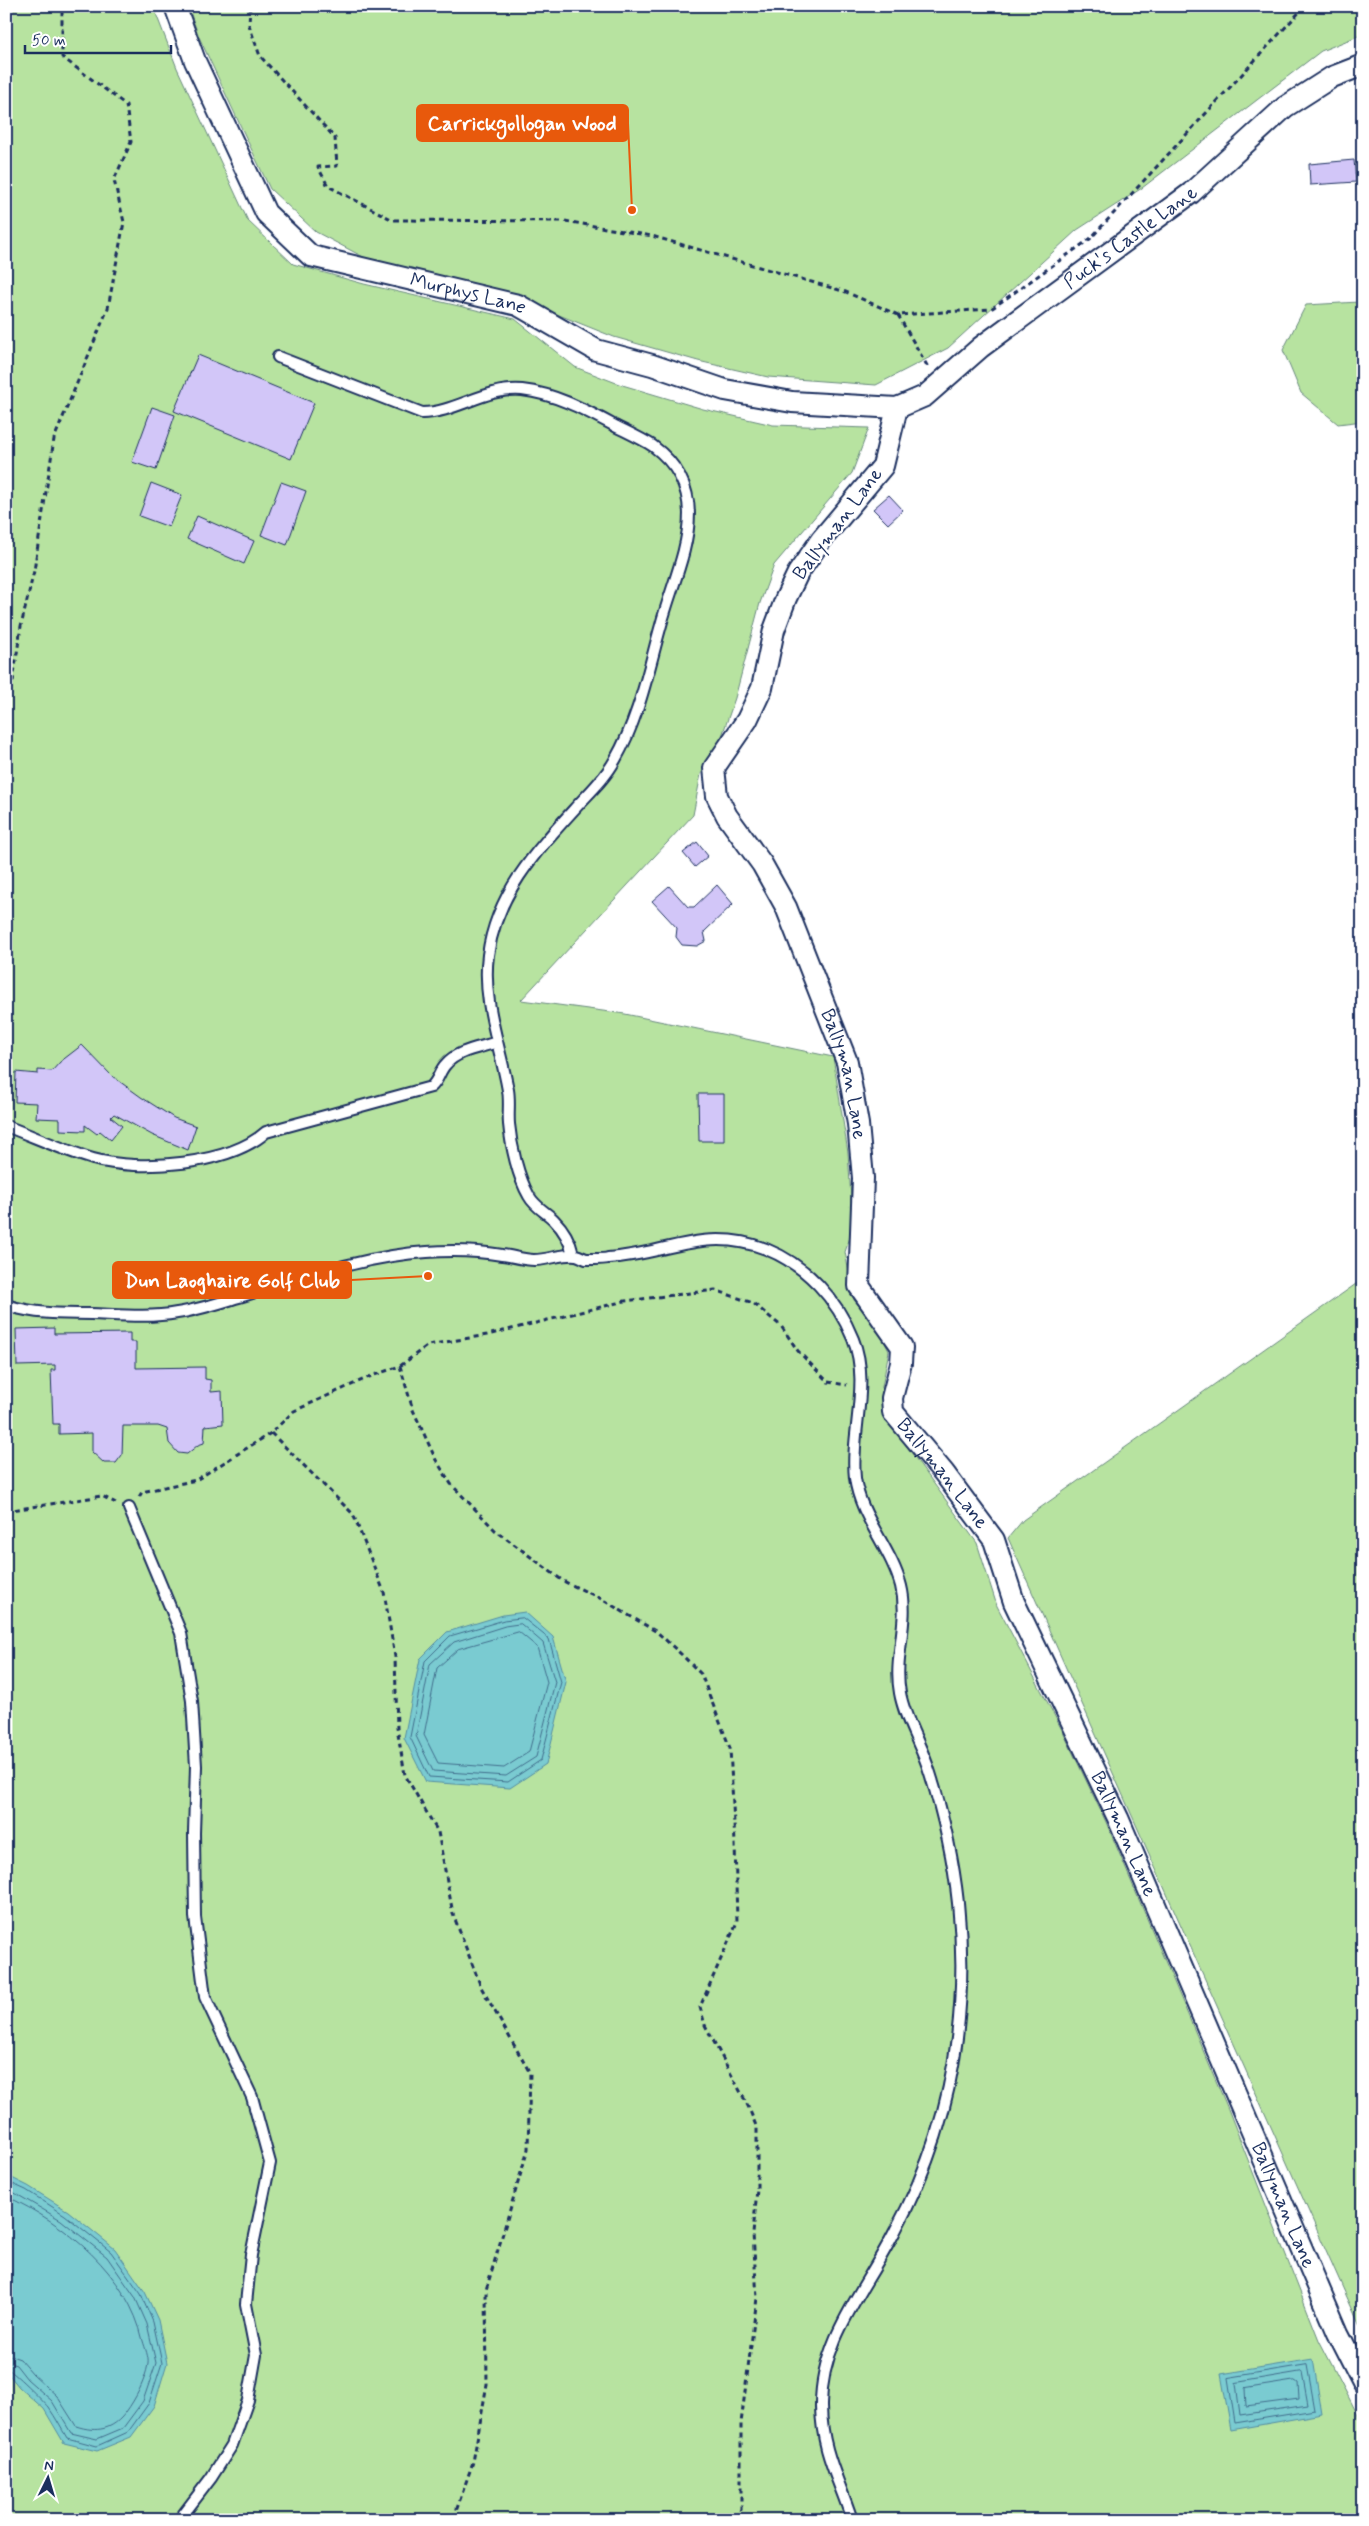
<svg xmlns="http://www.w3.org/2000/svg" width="1369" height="2526" viewBox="0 0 1369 2526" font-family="Mynerve,sans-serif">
<rect width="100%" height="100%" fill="#fff"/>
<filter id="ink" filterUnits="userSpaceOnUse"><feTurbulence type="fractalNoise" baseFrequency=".02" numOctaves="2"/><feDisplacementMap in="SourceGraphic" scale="10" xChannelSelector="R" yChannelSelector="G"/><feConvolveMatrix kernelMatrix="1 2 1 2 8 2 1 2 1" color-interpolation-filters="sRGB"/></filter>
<g filter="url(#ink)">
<path fill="#b7e3a0" stroke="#69897f" d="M6,6H153L177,68L248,221L293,264L364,284L515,319L575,367L619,384L703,409L773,425L869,428L852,473L774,565L760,603L735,698L722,736L701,774L693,815L521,1000L625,1014L833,1057L848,1153L853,1228L845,1252L854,1300L877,1327L889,1351L882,1387L884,1415L977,1543L997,1606L1062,1730L1106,1822L1228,2109L1319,2340L1363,2425V2520H6Z
M188,6H1363V34L1321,51L1142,188L1077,230L948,348L876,385L768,377L698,361L614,337L554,313L519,295L369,260L316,232L270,189L199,37Z
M1359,302L1363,304V421L1338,424L1301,393L1283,350L1306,305Z
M1363,1279V2333L1008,1538L1023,1520Z"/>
<path fill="#7acbd1" stroke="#548da3" d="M525,1612L553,1637L566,1682L546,1764L510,1788L426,1782L404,1738L420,1659L447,1632L503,1615Z
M6,2175L28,2186L68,2211L115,2249L145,2292L158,2320L167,2363L154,2406L131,2437L97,2451L64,2443L44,2409L19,2387L6,2371Z
M1313,2359L1322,2414L1231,2430L1221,2374Z"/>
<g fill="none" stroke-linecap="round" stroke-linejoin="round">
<path stroke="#416d8c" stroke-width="1" d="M523,1618L549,1639L561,1682L541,1760L508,1782L429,1777L410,1737L425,1661L450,1636L504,1620Z
M521,1624L543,1643L555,1682L536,1757L506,1776L433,1771L416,1736L430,1664L454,1642L505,1626Z
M519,1632L537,1647L547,1682L529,1752L504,1768L438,1763L424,1735L437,1668L458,1649Z
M6,2181L26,2190L65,2215L111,2252L141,2294L153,2322L162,2363L149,2403L128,2432L97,2446L67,2438C61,2428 56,2418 49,2408C44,2402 11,2369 6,2368
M6,2188L61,2220L107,2257L135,2297L147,2324L156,2363L143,2401L123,2428L97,2439L71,2433L52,2401L27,2379L16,2365L6,2362
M6,2196C66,2224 128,2274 143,2341C145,2348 149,2357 148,2364C145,2381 136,2398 126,2412C113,2430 97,2433 76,2426L57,2396L33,2374L20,2359L6,2354
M1307,2365L1315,2410L1235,2423L1228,2378Z
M1302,2372L1308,2405L1240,2415L1236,2383Z
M1295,2381L1298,2383L1299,2399L1246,2406L1245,2389Z"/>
</g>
<path fill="#d2c6f8" stroke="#1b2f5e" d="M1354,160L1356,182L1310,185L1309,164Z
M198,355L314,403L291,459L174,411Z
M152,407L175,415L156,470L132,462Z
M281,482L306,491L287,545L261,535Z
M151,483L182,495L169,527L139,516Z
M889,495L903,510L888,524L873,509Z
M197,516L254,541L244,564L187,539Z
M697,842L708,856L695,867L683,853Z
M717,885L733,904L704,932L706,941L697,946L682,945L676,937L677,928L652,901L669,886L688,907H694Z
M82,1045L112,1076L141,1097L174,1118L196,1126L188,1150L152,1135L114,1114L111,1117L122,1126L111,1140L100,1131L97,1134L85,1125V1131L60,1130V1119L36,1118L37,1103L15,1102L16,1072L38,1074V1070L52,1071L60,1062Z
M698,1094H724V1141H699Z
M54,1328V1334L130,1333V1342H136V1368L205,1367V1379L211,1380V1392L222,1391L223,1424L205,1426L204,1443L198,1445L187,1454L178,1453L169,1443L167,1429L158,1426H123L122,1455L116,1463H104L92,1452V1433L59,1434V1424H53L51,1370H55V1365L17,1366L16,1329Z"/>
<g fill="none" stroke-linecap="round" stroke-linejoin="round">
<defs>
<path id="lane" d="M278,357L422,413C455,413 486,387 522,390C557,394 587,411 617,427C629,433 642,439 653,446C719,495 677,564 661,625C648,671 639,718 615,760C606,777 591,791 578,805C538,849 496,893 488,955C482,1001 500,1045 508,1090C510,1101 508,1113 509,1124C511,1146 518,1177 529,1196C535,1207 546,1212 554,1220C563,1229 570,1241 573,1254
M6,1126C35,1137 63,1150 93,1159C140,1172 229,1165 266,1132L431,1087C439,1080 439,1071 446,1064C458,1050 480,1048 497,1042
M6,1305C34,1314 62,1314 91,1314C119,1315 149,1318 177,1313C198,1310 219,1303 239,1297C301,1279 363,1256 427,1252C452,1250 478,1251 502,1255C513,1256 523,1260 534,1260C548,1260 564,1253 576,1255C580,1256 583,1258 586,1259C588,1259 606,1259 608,1258C667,1254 705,1226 766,1249C806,1265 837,1299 853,1339C871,1383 850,1433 855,1478C860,1517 891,1548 901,1586C910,1622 893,1657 900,1693C905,1721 922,1746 930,1773C958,1861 968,1946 957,2038C949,2105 927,2172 895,2231C866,2289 820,2339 821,2407C822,2453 839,2479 852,2520
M129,1508L181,1633L192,1701L196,1766L194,1833L195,1917L205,1997L252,2097L270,2163L251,2255L246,2304L256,2355L248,2400L232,2445L211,2478L179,2520"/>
<g id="street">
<path id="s1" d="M175,6L195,61L266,213L311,256L518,305L596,350L652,365L725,390L792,402L897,408L925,396L981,347L1191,193L1285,107L1332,77L1363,65"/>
<path id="s2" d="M897,408L883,466L821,540L798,573L786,598L774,630L762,688L747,720L714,768L717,796L727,816L762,864L786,907L847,1062L858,1124L863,1178L859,1286L902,1347L901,1363L892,1398L893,1412L944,1473L994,1540L1014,1602L1118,1818L1338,2333L1363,2382"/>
</g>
</defs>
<use href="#lane" stroke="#1b2f5e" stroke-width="14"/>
<use href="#street" stroke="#1b2f5e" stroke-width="24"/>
<path stroke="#1b2f5e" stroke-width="3" stroke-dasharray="5 4" stroke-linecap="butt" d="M250,6L249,25L260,56L335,138L337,166L318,167L328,186L393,220L565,221L652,236L846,292L898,315L991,309L1090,239L1305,6
M898,315L929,369
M6,699L13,681L21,626L34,571L54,439L108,308L124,222L114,180L131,142L126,105L62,57V6
M400,1366L413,1410L436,1460L451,1484L495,1530L563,1581L598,1597L657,1632L682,1655L701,1674L730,1748L735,1843L737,1922L700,2007L705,2025L748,2106L757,2128V2189L753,2234L757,2298L741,2423V2520
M271,1433L353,1514L384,1592L395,1657L397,1728L405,1775L438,1832L453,1914L481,1987L530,2073L528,2149L486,2290L487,2384L473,2462L453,2520
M139,1497L142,1492L196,1480L271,1433L294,1411L369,1377L400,1366L428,1345L487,1335L625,1301L715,1290L753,1303L781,1326L798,1351L828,1382L847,1385
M6,1511L102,1496L116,1503"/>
<use href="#lane" stroke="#fff" stroke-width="10"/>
<use href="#street" stroke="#fff" stroke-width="20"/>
</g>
</g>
<g text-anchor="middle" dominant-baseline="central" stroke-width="4.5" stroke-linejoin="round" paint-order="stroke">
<g font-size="20" fill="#1b2f5e" stroke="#fff">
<text stroke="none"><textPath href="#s1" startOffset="1190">Puck's Castle Lane</textPath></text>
<text stroke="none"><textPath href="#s1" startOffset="450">Murphys Lane</textPath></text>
<text transform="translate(838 524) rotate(-53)">Ballyman Lane</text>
<text stroke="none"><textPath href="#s2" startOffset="748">Ballyman Lane</textPath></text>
<text stroke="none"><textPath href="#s2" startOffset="1182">Ballyman Lane</textPath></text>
<text stroke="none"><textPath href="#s2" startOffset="1588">Ballyman Lane</textPath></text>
<text stroke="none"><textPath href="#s2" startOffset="1992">Ballyman Lane</textPath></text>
</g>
</g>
<path fill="none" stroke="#e8590c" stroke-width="2" d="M632 210L628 123M428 1276L351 1280"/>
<g fill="#e8590c" stroke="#fff" stroke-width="2">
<circle cx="632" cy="210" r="5"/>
<circle cx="428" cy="1276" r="5"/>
</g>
<g fill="#e8590c" stroke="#e8590c" stroke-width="2">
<rect x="417" y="105" width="211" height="36" rx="5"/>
<rect x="113" y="1262" width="238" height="36" rx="5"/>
</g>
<g font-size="21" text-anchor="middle" font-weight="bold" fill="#fff">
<text x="522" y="130">Carrickgollogan Wood</text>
<text x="232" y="1287">Dun Laoghaire Golf Club</text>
</g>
<rect width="1369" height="2526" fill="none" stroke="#fff" stroke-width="25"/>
<rect x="12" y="12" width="1344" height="2501" fill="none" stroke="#1b2f5e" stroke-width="2" filter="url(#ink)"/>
<g transform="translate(48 2478) rotate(5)" stroke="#ffffff" stroke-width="4" paint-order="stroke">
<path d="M0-4L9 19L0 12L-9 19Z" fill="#1b2f5e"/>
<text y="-8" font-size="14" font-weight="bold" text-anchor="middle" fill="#1b2f5e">N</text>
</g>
<path d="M25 45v8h146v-8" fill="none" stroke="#1b2f5e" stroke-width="2.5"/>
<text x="32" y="45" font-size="15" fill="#1b2f5e" stroke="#ffffff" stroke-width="4" paint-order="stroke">50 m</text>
</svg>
